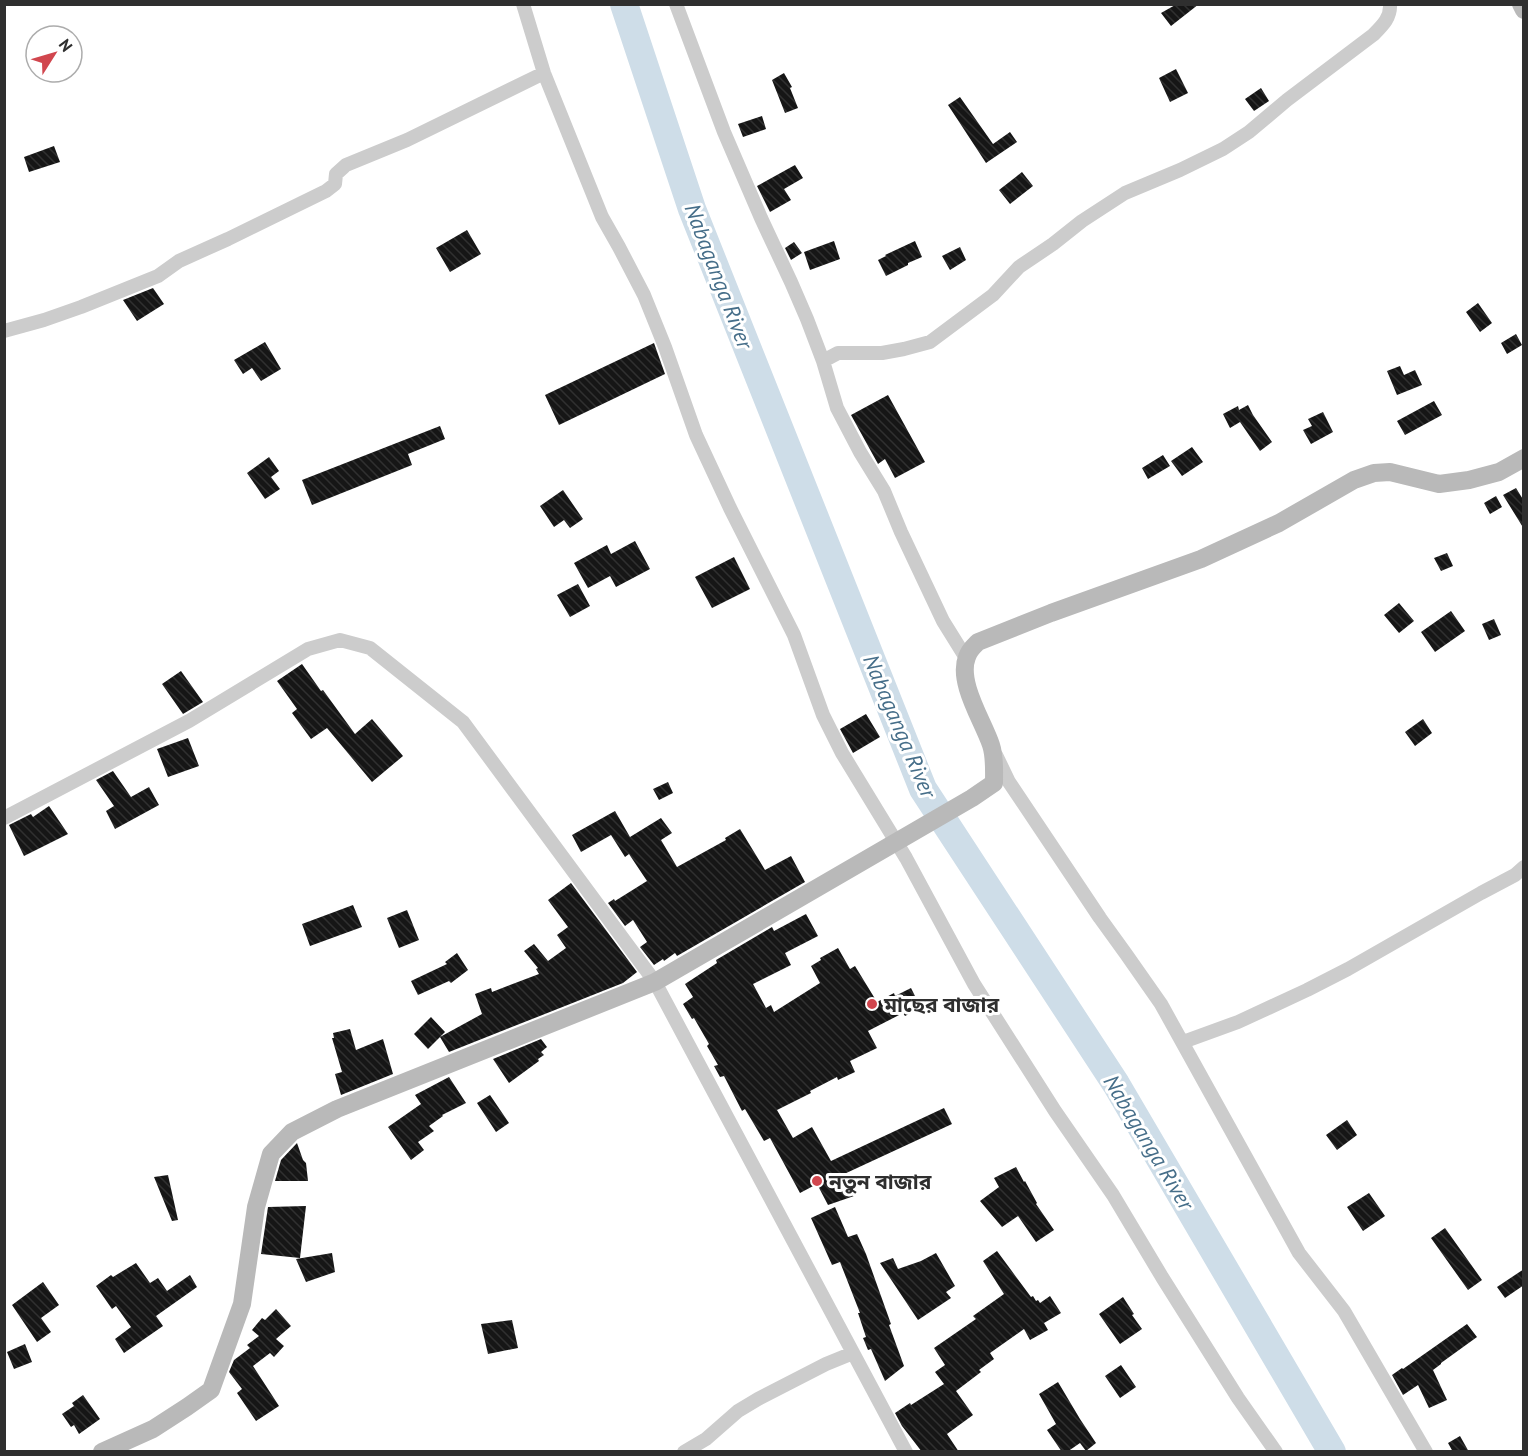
<svg xmlns="http://www.w3.org/2000/svg" width="1528" height="1456" viewBox="0 0 1528 1456" font-family="'PT Sans','Noto Sans Bengali',sans-serif">
<defs>
<pattern id="building-back-hatch" width="6" height="6" patternUnits="userSpaceOnUse" patternTransform="scale(1.5)"><rect width="6" height="6" fill="#161616"/><path d="M-1 5l2 2M0 0l6 6M5-1l2 2" fill="none" stroke="#303030"/></pattern>
</defs>
<rect width="100%" height="100%" fill="#fff"/>
<g fill="none" stroke-linecap="round" stroke-linejoin="round">
<path stroke="#cedde8" stroke-width="28" d="M624,4L692,209L923,789L1116,1084L1332,1452"/>
</g>
<path fill="url(#building-back-hatch)" d="M1177,4H1199L1171,26L1161,13Z
M1176,69L1188,93L1170,102L1159,78Z
M784,73L792,87L790,88L798,108L785,113L772,80Z
M1261,88L1269,101L1254,111L1245,99Z
M960,97L993,144L1010,132L1017,142L986,163L948,105Z
M762,116L766,129L743,137L738,124Z
M54,146L60,162L29,172L24,157Z
M795,165L803,178L784,189L791,200L770,212L757,186Z
M1022,172L1033,186L1010,204L999,190Z
M467,230L481,254L450,272L436,248Z
M834,241L840,259L810,270L804,252Z
M915,241L922,257L908,263V265L886,276L878,260L886,256L885,255Z
M794,242L802,253L791,260L785,248Z
M960,247L966,260L950,270L942,256Z
M153,288L164,304L137,321L123,300Z
M1478,303L1492,323L1480,332L1466,312Z
M1516,334L1522,345L1507,354L1501,343Z
M265,342L281,369L261,381L252,368L243,374L234,360Z
M654,343L665,374L559,425L545,395Z
M1400,366L1404,375L1415,370L1422,385L1397,395L1387,371Z
M888,395L925,462L895,478L885,459L878,464L851,415Z
M1434,401L1442,415L1405,435L1397,421Z
M1248,405L1253,415L1272,442L1260,451L1240,422L1230,428L1223,414L1238,406L1239,410Z
M1323,412L1333,432L1311,444L1303,430L1312,426L1308,419Z
M440,426L445,439L408,454L412,465L312,505L302,480Z
M1192,447L1203,462L1182,476L1171,461Z
M1163,455L1170,466L1148,479L1142,468Z
M269,457L279,471L271,477L280,489L265,499L247,473Z
M1516,488L1524,501V529L1503,495Z
M563,490L583,519L570,528L564,520L554,527L540,506Z
M1496,496L1502,507L1490,514L1484,503Z
M635,541L650,569L616,587L610,576L588,588L574,563L607,545L611,554Z
M1447,553L1453,566L1441,571L1434,558Z
M734,557L750,589L712,608L695,577Z
M578,584L590,606L570,617L557,595Z
M1399,603L1414,621L1399,633L1384,615Z
M1451,611L1465,631L1435,652L1421,632Z
M1494,619L1501,635L1489,640L1482,624Z
M302,664L321,691L323,690L355,734L372,719L403,756L372,782L327,728L311,739L292,713L297,709L277,681Z
M181,671L203,702L183,714L162,684Z
M866,714L880,737L853,753L840,729Z
M1423,719L1432,733L1415,746L1405,732Z
M188,738L199,766L168,777L157,749Z
M113,771L131,797L149,787L159,805L115,829L106,811L114,806L96,780Z
M668,782L673,793L659,800L653,789Z
M49,806L68,834L24,856L9,825L31,814L33,817Z
M615,811L630,837L661,818L672,833L661,840L677,867L726,840L725,838L740,829L765,870L791,856L805,882L677,956L675,953L664,961L663,959L654,965L640,947L647,942L633,920L625,926L608,903L614,899L615,901L647,881L629,854L625,857L611,835L581,852L572,835Z
M571,883L637,972L623,983L449,1052L440,1037L482,1014L475,994L491,988L492,992L539,974L536,969L538,968L524,951L534,944L548,961L566,948L557,935L568,927L548,900Z
M353,905L362,927L310,946L302,924Z
M407,910L419,940L399,948L387,918Z
M806,914L818,936L785,953L791,965L753,984L766,1008L771,1005L774,1012L820,983L811,966L821,960L820,958L838,948L850,969L855,966L877,1002L894,993L895,996L911,988L921,1008L905,1016L903,1013L868,1031L877,1048L850,1061L855,1072L838,1080L837,1077L810,1091L811,1093L777,1110L793,1138L812,1127L831,1161L944,1108L952,1124L842,1175L854,1196L828,1205L817,1184L800,1193L770,1138L764,1141L745,1109L742,1111L724,1076L720,1077L714,1066L718,1065L707,1046L709,1044L694,1018L692,1019L683,1004L693,997L685,984L717,963L716,960L772,927L774,931Z
M457,953L468,970L451,983L449,981L418,995L411,981L447,964L445,962Z
M431,1017L445,1032L428,1049L414,1034Z
M350,1029L356,1050L383,1039L393,1074L341,1095L335,1074L342,1072L332,1038H334L333,1033Z
M541,1039L547,1047L541,1052L544,1055L538,1059L539,1061L509,1083L493,1059Z
M449,1077L466,1103L442,1115L443,1116L429,1126L434,1131L418,1142L424,1150L411,1160L388,1127L421,1104L415,1095Z
M490,1095L509,1123L496,1132L477,1103Z
M1347,1120L1357,1135L1337,1150L1326,1135Z
M297,1143L303,1160L306,1163L308,1181H275L281,1160Z
M1016,1167L1024,1182L1025,1181L1037,1203L1036,1204L1054,1230L1036,1242L1018,1216L1002,1227L980,1201L999,1187L994,1178Z
M168,1175L178,1220L172,1221L154,1177Z
M1369,1193L1385,1216L1363,1231L1347,1207Z
M306,1206L300,1258L261,1254L268,1207Z
M835,1207L848,1237L857,1234L866,1254L891,1324L889,1325L904,1366L885,1381L871,1349L868,1350L863,1338L866,1337L858,1313H860L840,1262L832,1265L811,1218Z
M1445,1228L1482,1280L1468,1290L1431,1238Z
M997,1251L1031,1297L1033,1296L1036,1301L1038,1300L1040,1303L1050,1296L1061,1313L1044,1323L1048,1330L1030,1340L1024,1329L990,1353L994,1359L979,1370L981,1372L956,1391L973,1415L947,1434L959,1452H922L902,1426L895,1413L910,1403L911,1405L944,1384L935,1372L945,1365L934,1348L976,1319L973,1316L1004,1294L983,1261Z
M332,1253L335,1272L306,1282L296,1259Z
M936,1253L955,1286L946,1292L951,1298L918,1320L880,1263L893,1258L898,1269L921,1261Z
M136,1263L150,1283L158,1278L167,1291L190,1275L197,1287L156,1316L163,1326L124,1353L115,1339L131,1327L116,1306L112,1309L96,1286L111,1275L113,1277Z
M1524,1269V1285L1505,1298L1497,1287Z
M43,1282L59,1305L41,1318L51,1332L37,1342L12,1305Z
M1123,1297L1134,1314L1132,1315L1142,1329L1120,1344L1099,1314Z
M276,1309L291,1326L276,1339L284,1346L274,1357L270,1353L253,1366L279,1406L256,1421L237,1393L242,1389L229,1372L234,1360L250,1348L247,1345L259,1336L252,1330L262,1318L265,1320Z
M512,1320L518,1348L488,1354L481,1324Z
M1467,1324L1477,1337L1441,1363V1364L1433,1370L1447,1400L1429,1408L1418,1385L1403,1395L1392,1375L1402,1368L1403,1369Z
M25,1344L32,1362L14,1369L7,1352Z
M1121,1365L1136,1387L1120,1398L1105,1376Z
M1058,1382L1080,1419L1096,1443L1086,1451L1080,1443L1067,1452H1062L1047,1430L1056,1424L1039,1394Z
M83,1395L100,1419L79,1434L74,1425L71,1427L62,1414L74,1406L72,1403Z
M1460,1436L1469,1452H1453L1448,1443Z"/>
<g fill="none" stroke-linecap="round" stroke-linejoin="round">
<path stroke="#ccc" stroke-width="14" d="M523,4L544,73L602,217L619,247L644,295L665,347L696,435L730,508L794,635L823,715L842,753L906,858L974,984L1055,1111L1113,1195L1162,1277L1238,1398L1276,1452
M676,4L724,132L761,218L791,282L807,319L823,361L837,408L860,452L884,491L901,532L943,621L966,658
M4,331L44,320L81,307L158,276L179,261L228,239L326,191L335,184L336,174L346,165L407,140L544,73
M823,361L838,353H882L904,349L930,342L993,295L1019,267L1053,244L1082,221L1125,193L1180,170L1223,149L1249,132L1287,100L1373,35C1382,26 1391,18 1390,4
M996,755L1009,782L1100,918L1126,954L1161,1004L1299,1253L1344,1311L1426,1452
M4,818L189,721L308,649L340,640L370,648L463,722L655,982L906,1452
M1183,1042L1238,1022L1307,990L1348,969L1481,893L1515,875L1524,867
M684,1452L706,1439L738,1411L758,1399L826,1364L853,1353"/>
<path stroke="#b9b9b9" stroke-width="18" d="M1521,4L1524,10
M102,1452L153,1429L187,1407L211,1390L242,1304L256,1207L271,1154L292,1132L337,1109L655,982L972,798L994,783C994,771 995,757 991,745C983,721 957,682 967,657C969,650 973,647 978,642L1051,613L1201,559L1279,523L1354,480L1374,473L1390,472L1439,484L1469,480L1499,472L1524,458"/>
</g>
<g fill="#d1464e" stroke="#fff" stroke-width="2">
<circle cx="872" cy="1004" r="6"/>
<circle cx="817" cy="1181" r="6"/>
</g>
<g text-anchor="middle" dominant-baseline="central" stroke-width="6" stroke-linejoin="round" paint-order="stroke">
<g font-size="21" font-weight="bold" fill="#2f2f2f" stroke="#fff" text-anchor="start">
<text x="884" y="1004">মাছের বাজার</text>
<text x="829" y="1181">নতুন বাজার</text>
</g>
<g font-size="22" font-style="italic" fill="#466e89" stroke="#fff">
<text transform="translate(719 276) rotate(69)">Nabaganga River</text>
<text transform="translate(900 726) rotate(67)">Nabaganga River</text>
<text transform="translate(1149 1142) rotate(59)">Nabaganga River</text>
</g>
</g>
<rect width="1528" height="1456" fill="none" stroke="#2f2f2f" stroke-width="12"/>
<g transform="translate(54 54) rotate(53)"><circle r="28" fill="#ffffff" stroke="#acacac" stroke-width="1.5"/>
<path d="M0-4.5L10 22L0 15L-10 22Z" fill="#d1464e"/>
<text y="-9" font-size="16" font-weight="bold" text-anchor="middle" fill="#2f2f2f">N</text>
</g>
</svg>
